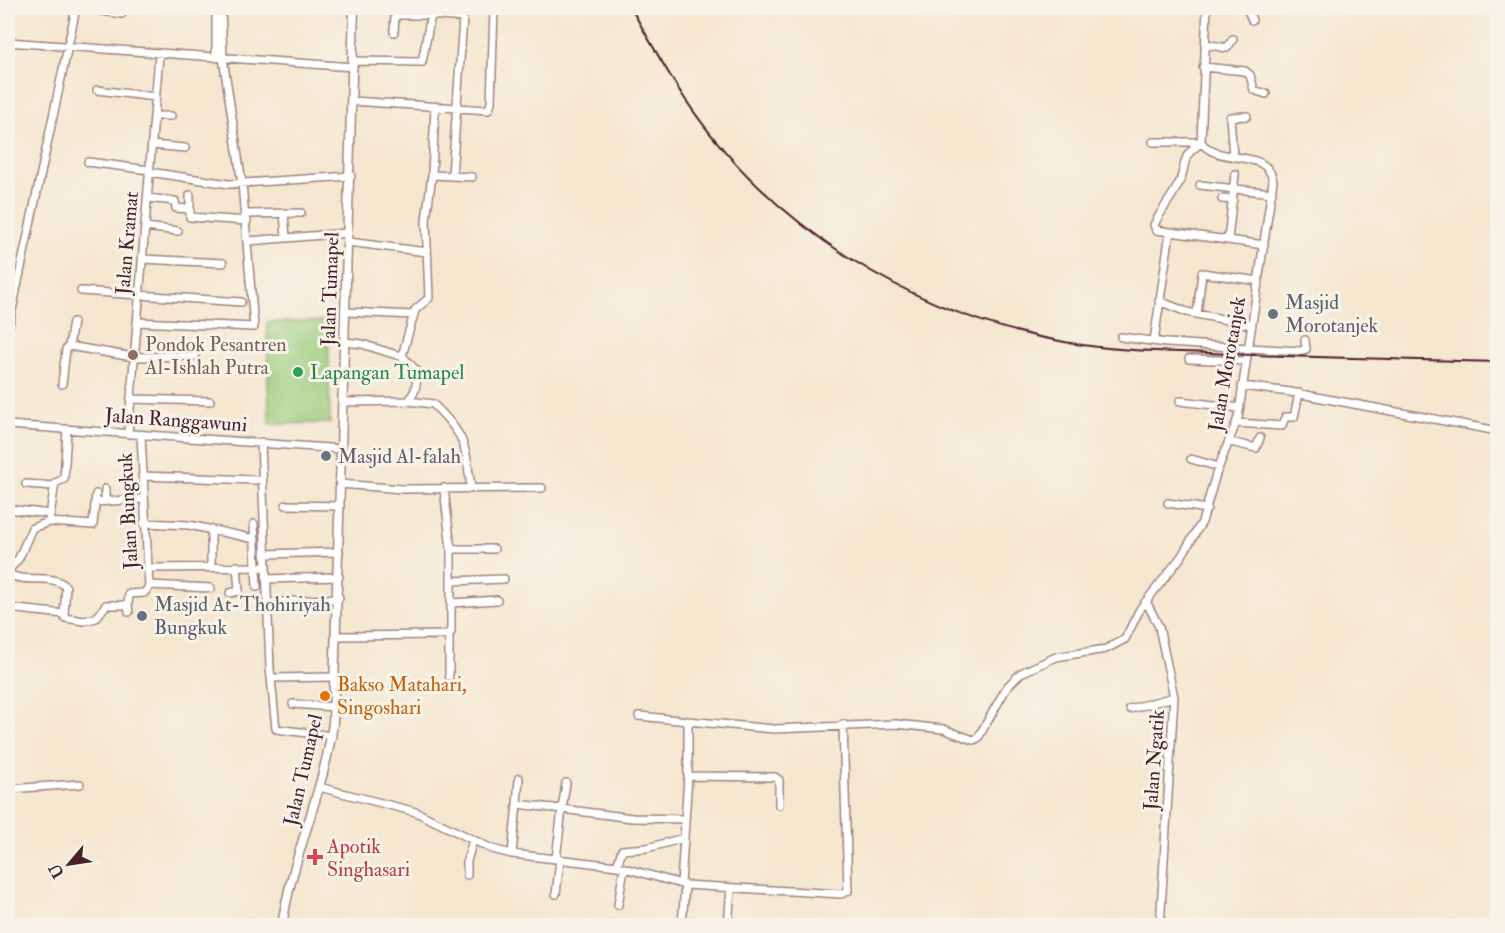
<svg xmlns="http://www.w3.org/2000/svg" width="1505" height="933" viewBox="0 0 1505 933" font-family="'IM FELL Double Pica',serif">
<rect width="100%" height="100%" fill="#f7f3e8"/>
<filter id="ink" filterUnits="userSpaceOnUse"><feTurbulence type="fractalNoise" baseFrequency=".0167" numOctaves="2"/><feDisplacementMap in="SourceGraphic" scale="12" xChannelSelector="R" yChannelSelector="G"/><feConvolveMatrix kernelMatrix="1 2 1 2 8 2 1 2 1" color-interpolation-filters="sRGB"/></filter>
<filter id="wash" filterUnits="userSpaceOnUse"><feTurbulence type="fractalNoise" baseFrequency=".008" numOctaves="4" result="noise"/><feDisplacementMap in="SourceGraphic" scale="24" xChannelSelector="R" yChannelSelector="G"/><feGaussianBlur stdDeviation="1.35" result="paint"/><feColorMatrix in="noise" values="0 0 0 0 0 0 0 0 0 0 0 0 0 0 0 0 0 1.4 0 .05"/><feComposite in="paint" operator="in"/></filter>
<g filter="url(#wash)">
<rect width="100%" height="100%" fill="#f5e6cf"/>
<path fill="#9aca79" stroke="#727452" stroke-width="1.5" d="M328,321L330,423L269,424L267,322Z"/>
</g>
<g filter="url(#ink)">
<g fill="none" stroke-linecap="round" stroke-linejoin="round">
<defs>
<path id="minor" d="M83,8L122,14
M216,8V58
M1247,8L1252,20
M394,32L395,15H431
M8,42L353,67
M1205,44L1227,48L1233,39
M353,61L422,62L431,15L463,18L452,176
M1203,67L1245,71L1250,75L1254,90L1266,94
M97,90L156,97
M352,101L488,110L491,103L494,8
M154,116H171
M1153,142H1201
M152,145L185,148
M1233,156L1230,117L1247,116
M88,162L149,170
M149,172L229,184L351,176
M432,175L472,177
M1200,185L1272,193
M190,195V217L247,221
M147,198L175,201L176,208L189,209
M1222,199L1233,200
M284,213L286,238
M246,214L301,213
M145,227L178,231
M1170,232L1264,245
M1228,240L1235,174
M248,241L348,233
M348,242L427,252
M142,259L223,263
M81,291L241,302
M1159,301L1187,312L1251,325
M346,312L414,315
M1197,314L1202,273L1259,281
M137,322L254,327L242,183L223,58L221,8
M8,329L76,8
M1121,337L1167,343L1301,351L1306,349L1305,340
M1154,341L1170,232L1156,230L1154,225C1161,210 1172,198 1179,183C1188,164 1179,156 1202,143
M345,342L362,344L403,357
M69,346L73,322
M1189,359L1246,361
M62,384L66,349L69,346L133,357L195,356
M1242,386L1290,392L1498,431
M131,399L210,401
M409,401L415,390L418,372L402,356L415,310L429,298L426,220L432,175L435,107
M1180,401L1239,408
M343,402L409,401L433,404C467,437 465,445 471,488
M1236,423L1282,426L1285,417H1294L1299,393
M8,425L342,449
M128,434L159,55
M261,442L270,668L276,729L332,736
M1230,442L1256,448L1260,438
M1191,459L1219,467
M142,476L256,480
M26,484L54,486
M340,484L402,489L542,488
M105,489V501
M95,502L143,499
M1168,503L1207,509
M286,505L340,506
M8,509L51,514
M49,522L93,525L96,494
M144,523L189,525L255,539
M254,524L257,587
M211,529V566
M451,549H494
M265,554L339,552
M148,568L266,567
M8,571L19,558L32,528L49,522L55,483L64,479L67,430
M8,573C23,585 53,572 66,587L64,614L8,608
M266,579L339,577
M451,581L504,579
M149,585L211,588
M230,593L239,591L237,566
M1146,601L1159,627L1174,697L1160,926
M267,603L339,598
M452,603L497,600
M128,605L129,594L144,593L149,587L141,436
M64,614L65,618L84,621L96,618L106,605H128L129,612
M449,634V676
M338,636L444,635L451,632V549L444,488
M271,678L336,677
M293,704L334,707
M1130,709L1174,697
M639,716L688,721
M688,776L775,777L779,780V805
M519,778L517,804L562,809L566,783
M319,787L416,812L492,849L512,854L617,866L685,885L841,894L848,891L843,724
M8,789L80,784
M512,854L517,804
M556,859L562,809L632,818L685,819
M617,866L622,850L647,848L684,838
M467,875V861L473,840
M681,884L688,776V721L774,729L896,724L943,729L973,740L978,738L1007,687L1021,673L1056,657L1106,649L1125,639L1140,609L1181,557L1202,522L1216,474L1238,418L1273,181C1268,147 1218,166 1201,142L1207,8
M556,894L560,860
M618,905L624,868
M682,925L685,885
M728,926L731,888"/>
<path id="tertiary" d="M282,926C292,856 324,792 333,723L354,8"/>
</defs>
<use href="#minor" stroke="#a0827d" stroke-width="10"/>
<use href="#tertiary" stroke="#a0827d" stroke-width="11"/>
<use href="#minor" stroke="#fff" stroke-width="7"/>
<use href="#tertiary" stroke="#fff" stroke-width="8"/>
<path stroke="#4a1f2b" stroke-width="2" d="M631,8C648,38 665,69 685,99C772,229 917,317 1070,343C1116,351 1164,351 1210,353C1306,358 1402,359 1498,362"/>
</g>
</g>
<g fill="#6b7280" stroke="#f7f3e8" stroke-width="2">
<circle cx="1273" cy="314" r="6"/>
<circle cx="326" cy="456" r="6"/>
<circle cx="142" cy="616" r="6"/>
</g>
<circle fill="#8d6e63" stroke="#f7f3e8" stroke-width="2" cx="133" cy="355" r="6"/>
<circle fill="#2e9e5b" stroke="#f7f3e8" stroke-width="2" cx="298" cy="372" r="6"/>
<circle fill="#e8710a" stroke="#f7f3e8" stroke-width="2" cx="325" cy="696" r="6"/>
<path fill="#e0444e" stroke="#f7f3e8" stroke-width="2" d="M312 848h6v6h6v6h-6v6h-6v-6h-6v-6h6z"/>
<g text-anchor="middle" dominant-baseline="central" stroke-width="6" stroke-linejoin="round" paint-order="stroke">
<g font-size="20" fill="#4a1f2b" stroke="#f7f3e8">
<text transform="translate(127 243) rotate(-85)">Jalan Kramat</text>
<text transform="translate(330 289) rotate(-88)">Jalan Tumapel</text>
<text transform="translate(1227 364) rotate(-80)">Jalan Morotanjek</text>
<text transform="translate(176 420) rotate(4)">Jalan Ranggawuni</text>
<text transform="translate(128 511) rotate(-93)">Jalan Bungkuk</text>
<text transform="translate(1154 760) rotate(-86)">Jalan Ngatik</text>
<text transform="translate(303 770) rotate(-77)">Jalan Tumapel</text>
</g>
<g font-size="20" fill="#5b616d" stroke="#f7f3e8" text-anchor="start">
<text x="1285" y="302">Masjid<tspan x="1285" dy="23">Morotanjek</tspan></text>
<text x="338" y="456">Masjid Al-falah</text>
<text x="154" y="604">Masjid At-Thohiriyah<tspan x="154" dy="23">Bungkuk</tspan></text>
</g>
<g font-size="20" fill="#785e54" stroke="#f7f3e8" text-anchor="start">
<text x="145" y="344">Pondok Pesantren<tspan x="145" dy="23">Al-Ishlah Putra</tspan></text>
</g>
<g font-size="20" fill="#27864d" stroke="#f7f3e8" text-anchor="start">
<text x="310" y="372">Lapangan Tumapel</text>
</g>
<g font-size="20" fill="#c56008" stroke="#f7f3e8" text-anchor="start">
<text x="337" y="684">Bakso Matahari,<tspan x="337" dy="23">Singoshari</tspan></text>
</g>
<g font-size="20" fill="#be3a42" stroke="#f7f3e8" text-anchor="start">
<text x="327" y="846">Apotik<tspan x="327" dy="23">Singhasari</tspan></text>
</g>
</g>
<rect width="1505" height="933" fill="none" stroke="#f7f3e8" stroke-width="30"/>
<g transform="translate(69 864) rotate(241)" stroke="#f7f3e8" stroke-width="4.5" paint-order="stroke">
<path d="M0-4.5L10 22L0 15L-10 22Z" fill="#4a1f2b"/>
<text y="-9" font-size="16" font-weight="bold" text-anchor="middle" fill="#4a1f2b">U</text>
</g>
</svg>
